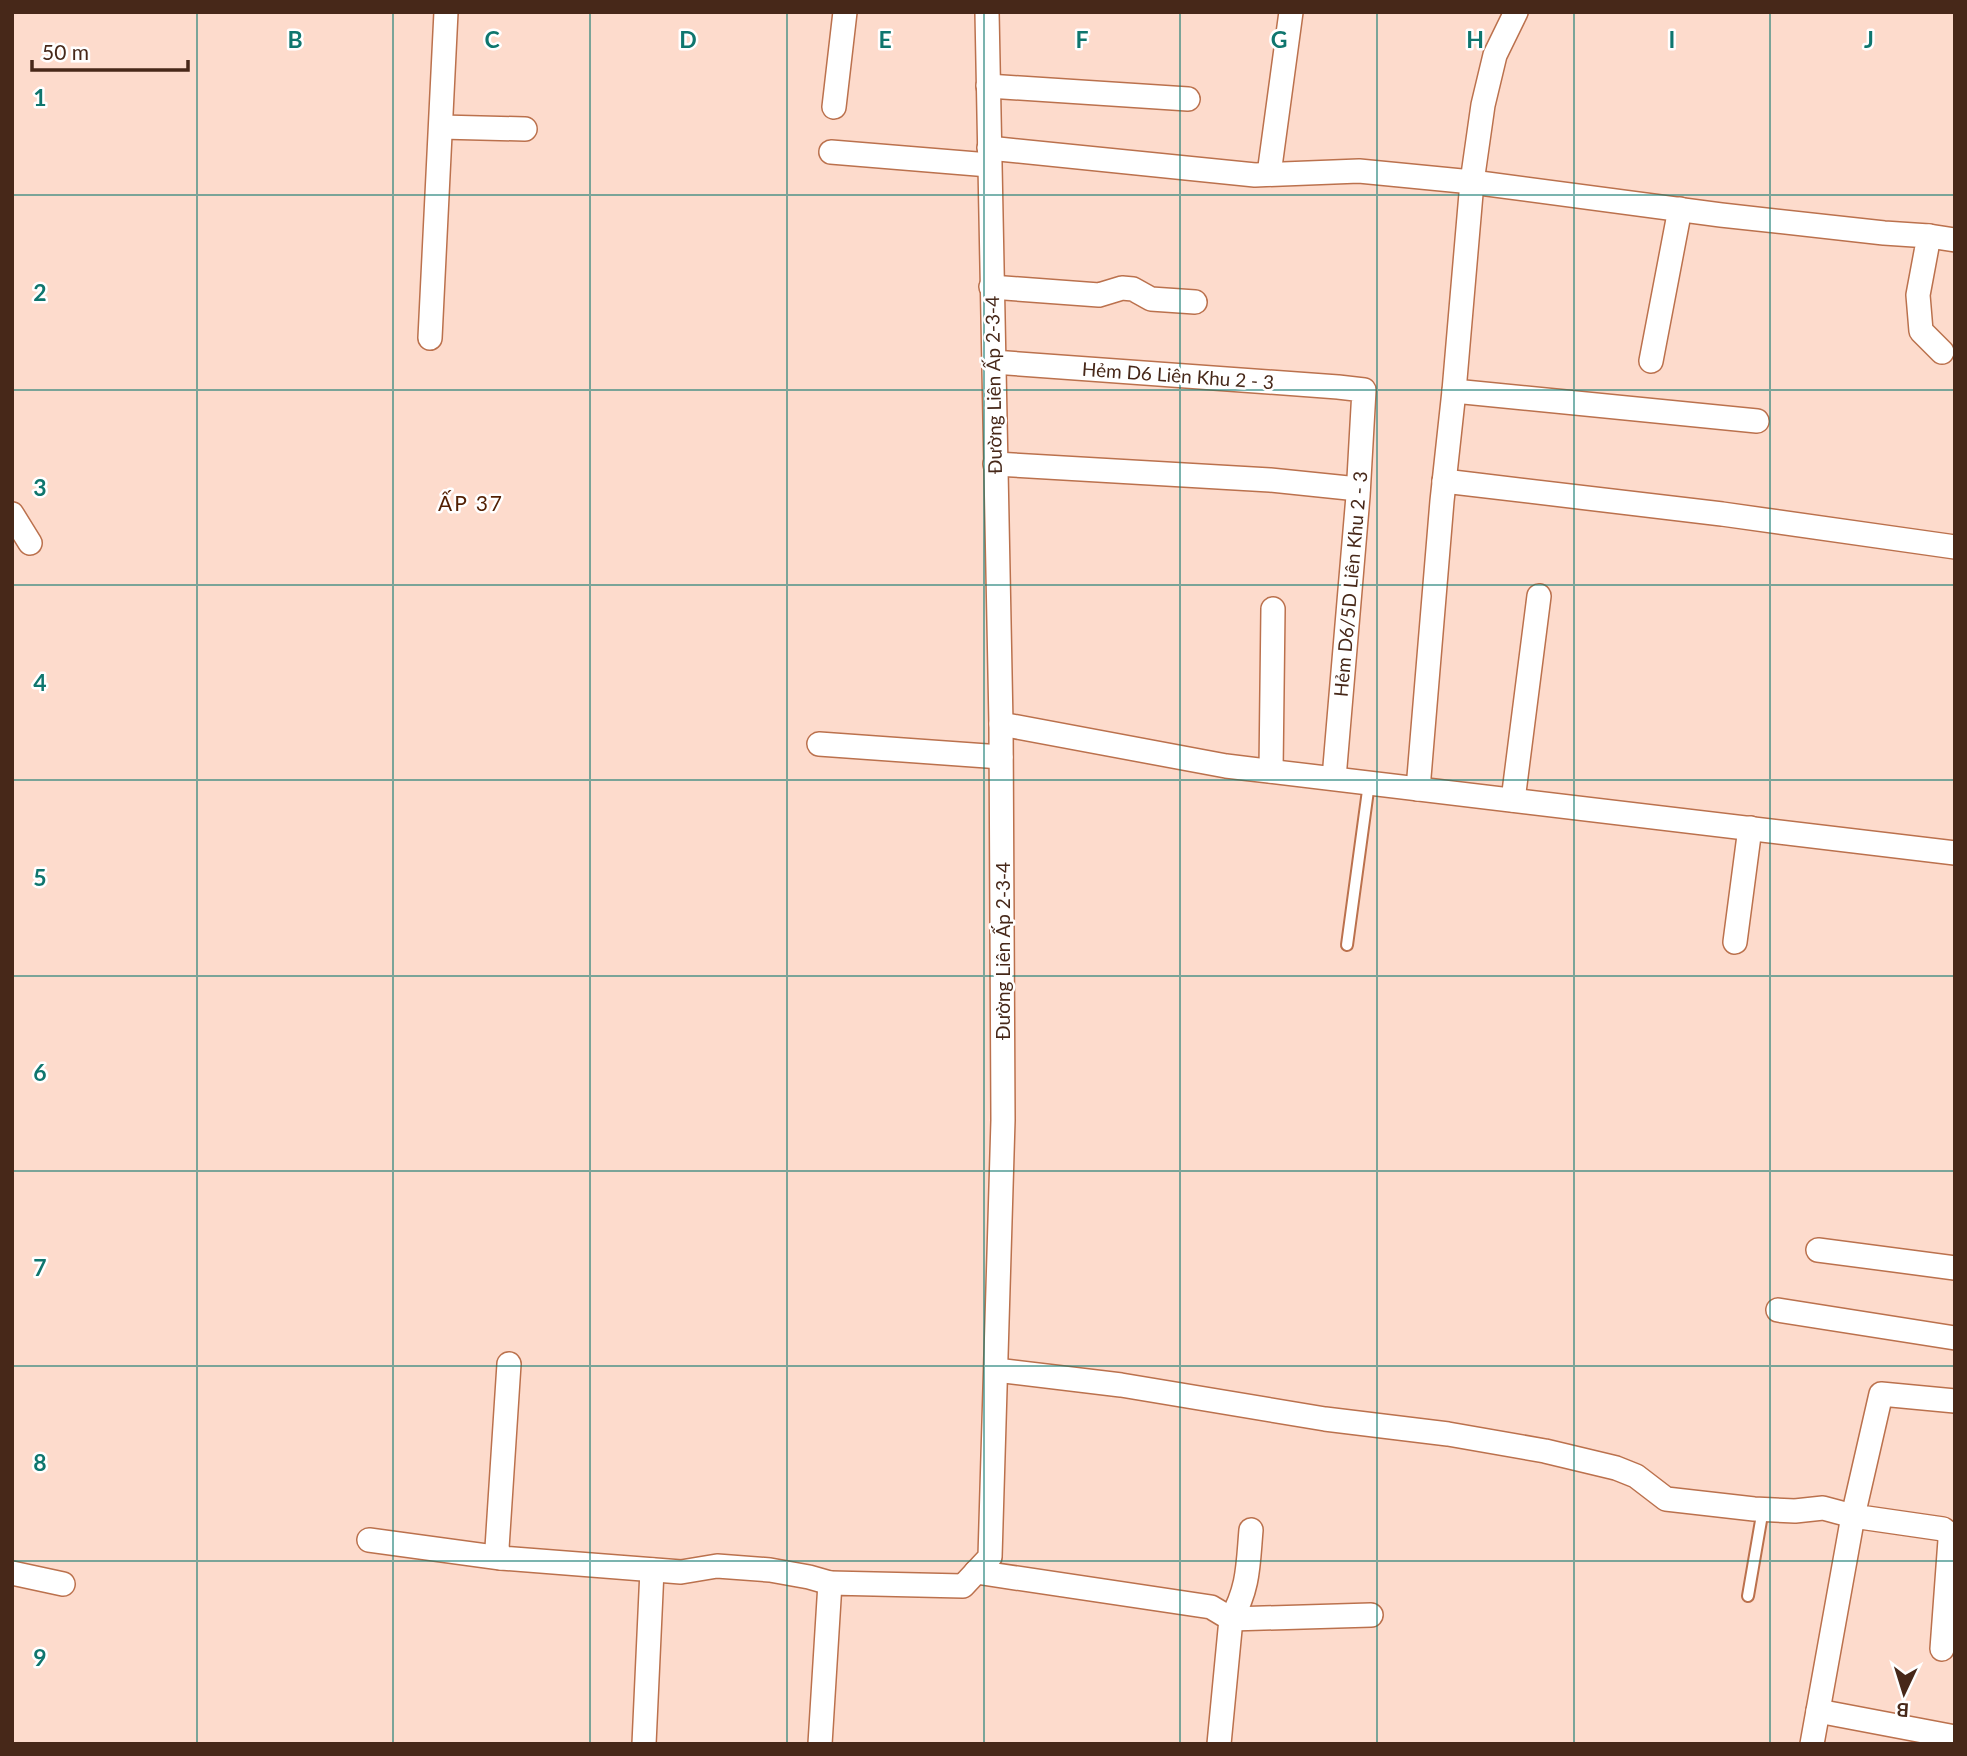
<svg xmlns="http://www.w3.org/2000/svg" width="1967" height="1756" font-family="Lato,sans-serif">
	<style>
		.lines { fill: none; stroke-linecap: round; stroke-linejoin: round }
		.service-casing { stroke: #bb714d; stroke-width: 14 }
		.minor-casing { stroke: #bb714d; stroke-width: 26 }
		.service { stroke: #fff; stroke-width: 10 }
		.minor { stroke: #fff; stroke-width: 23 }
		.grid { fill: none; stroke: #0f766e; stroke-width: 2; stroke-opacity: 0.55 }
		.labels { text-anchor: middle; dominant-baseline: central; stroke-width: 5; stroke-linejoin: round; paint-order: stroke }
		.street-label { font-size: 19px; fill: #472819; stroke: #fff }
		.neighbourhood-label { font-size: 21px; letter-spacing: 2px; fill: #521f02; stroke: #fff }
		.grid-label { font-size: 23px; text-anchor: middle; font-weight: bold; fill: #0f766e; stroke: #fff; stroke-width: 5; stroke-linejoin: round; paint-order: stroke }
	</style>
	<rect width="100%" height="100%" fill="#fddbcc"/>
	<g class="lines">
		<g class="service-casing">
			<g id="service">
				<path d="M 1347,945 L 1369,783"/>
				<path d="M 1748,1596 L 1763,1509"/>
			</g>
		</g>
		<g class="minor-casing">
			<g id="minor">
				<path d="M 988,86 L 1188,99"/>
				<path d="M 834,107 L 845,12"/>
				<path d="M 441,127 L 525,129"/>
				<path d="M 989,148 L 1255,175 L 1359,171 L 1472,182 L 1721,215 L 1884,233 L 1929,236 L 1918,295 L 1921,331 L 1942,352"/>
				<path d="M 831,152 L 989,165"/>
				<path d="M 1269,174 L 1291,12"/>
				<path d="M 1929,236 L 1955,240"/>
				<path d="M 991,287 L 1099,295 L 1122,288 L 1133,289 L 1151,299 L 1195,302"/>
				<path d="M 430,338 L 446,12"/>
				<path d="M 1651,361 L 1680,209"/>
				<path d="M 993,362 L 1338,387 L 1364,390 L 1358,496 L 1334,778"/>
				<path d="M 1454,391 L 1757,421"/>
				<path d="M 995,464 L 1270,480 L 1358,489"/>
				<path d="M 1444,481 L 1722,514 L 1955,547"/>
				<path d="M 12,514 L 30,543"/>
				<path d="M 1001,724 L 1226,766 L 1955,853"/>
				<path d="M 819,744 L 1001,757"/>
				<path d="M 1271,771 L 1273,609"/>
				<path d="M 1418,789 L 1442,501 L 1454,391 L 1472,182 L 1483,105 L 1495,55 L 1516,12"/>
				<path d="M 1513,800 L 1539,596"/>
				<path d="M 1735,942 L 1750,828"/>
				<path d="M 1818,1250 L 1955,1268"/>
				<path d="M 1778,1310 L 1955,1338"/>
				<path d="M 509,1364 L 497,1548 L 501,1558 L 681,1572 L 717,1566 L 770,1570 L 809,1577 L 830,1583"/>
				<path d="M 996,1370 L 1121,1385 L 1325,1419 L 1448,1434 L 1545,1451 L 1616,1468 L 1636,1476 L 1666,1499 L 1754,1509 L 1795,1511 L 1823,1508 L 1853,1516 L 1812,1744"/>
				<path d="M 369,1540 L 501,1558"/>
				<path d="M 976,1572 L 1211,1607 L 1231,1619 L 1219,1744"/>
				<path d="M 12,1573 L 63,1584"/>
				<path d="M 1231,1619 L 1371,1615"/>
				<path d="M 1231,1619 C 1249,1588 1248,1564 1251,1530"/>
				<path d="M 1942,1649 L 1950,1540 L 1948,1533 L 1943,1529 L 1853,1516 L 1881,1394 L 1955,1401"/>
				<path d="M 1818,1711 L 1955,1737"/>
				<path d="M 644,1744 L 652,1570"/>
				<path d="M 820,1744 L 830,1583 L 963,1586 L 990,1557 L 1003,1120 L 1001,724 L 987,12"/>
			</g>
		</g>
		<use href="#service" class="service"/>
		<use href="#minor" class="minor"/>
	</g>
	<path class="grid" d="M 197,12 L 197,1744M 393,12 L 393,1744M 590,12 L 590,1744M 787,12 L 787,1744M 984,12 L 984,1744M 1180,12 L 1180,1744M 1377,12 L 1377,1744M 1574,12 L 1574,1744M 1770,12 L 1770,1744M 12,195 L 1955,195M 12,390 L 1955,390M 12,585 L 1955,585M 12,780 L 1955,780M 12,976 L 1955,976M 12,1171 L 1955,1171M 12,1366 L 1955,1366M 12,1561 L 1955,1561"/>
	<g class="labels">
		<g class="street-label">
			<text transform="translate(1178 375) rotate(4)">Hẻm D6 Liên Khu 2 - 3</text>
			<text transform="translate(993 385) rotate(-91)">Đường Liên Ấp 2-3-4</text>
			<text transform="translate(1350 584) rotate(-85)">Hẻm D6/5D Liên Khu 2 - 3</text>
			<text transform="translate(1002 951) rotate(-90)">Đường Liên Ấp 2-3-4</text>
		</g>
		<g class="neighbourhood-label">
			<text x="471" y="502">ẤP 37</text>
		</g>
	</g>
	<g class="grid-label">
		<text x="295" y="48">B</text>
		<text x="492" y="48">C</text>
		<text x="688" y="48">D</text>
		<text x="885" y="48">E</text>
		<text x="1082" y="48">F</text>
		<text x="1279" y="48">G</text>
		<text x="1475" y="48">H</text>
		<text x="1672" y="48">I</text>
		<text x="1869" y="48">J</text>
		<text x="40" y="106">1</text>
		<text x="40" y="301">2</text>
		<text x="40" y="496">3</text>
		<text x="40" y="691">4</text>
		<text x="40" y="886">5</text>
		<text x="40" y="1081">6</text>
		<text x="40" y="1276">7</text>
		<text x="40" y="1471">8</text>
		<text x="40" y="1666">9</text>
	</g>
	<rect width="1967" height="1756" fill="none" stroke="#472819" stroke-width="28"/>
	<g transform="translate(1904 1693) rotate(184)" stroke="#ffffff" stroke-width="5" paint-order="stroke">
	<path d="M0-5L12 26L0 18L-12 26Z" fill="#472819"/>
	<text y="-10" font-size="19" font-weight="bold" text-anchor="middle" fill="#472819">B</text>
	</g>
	<path d="M32 60v10h156v-10" fill="none" stroke="#472819" stroke-width="3.5"/>
	<text x="42" y="60" font-size="21" fill="#472819" stroke="#ffffff" stroke-width="5" paint-order="stroke">50 m</text>
</svg>
